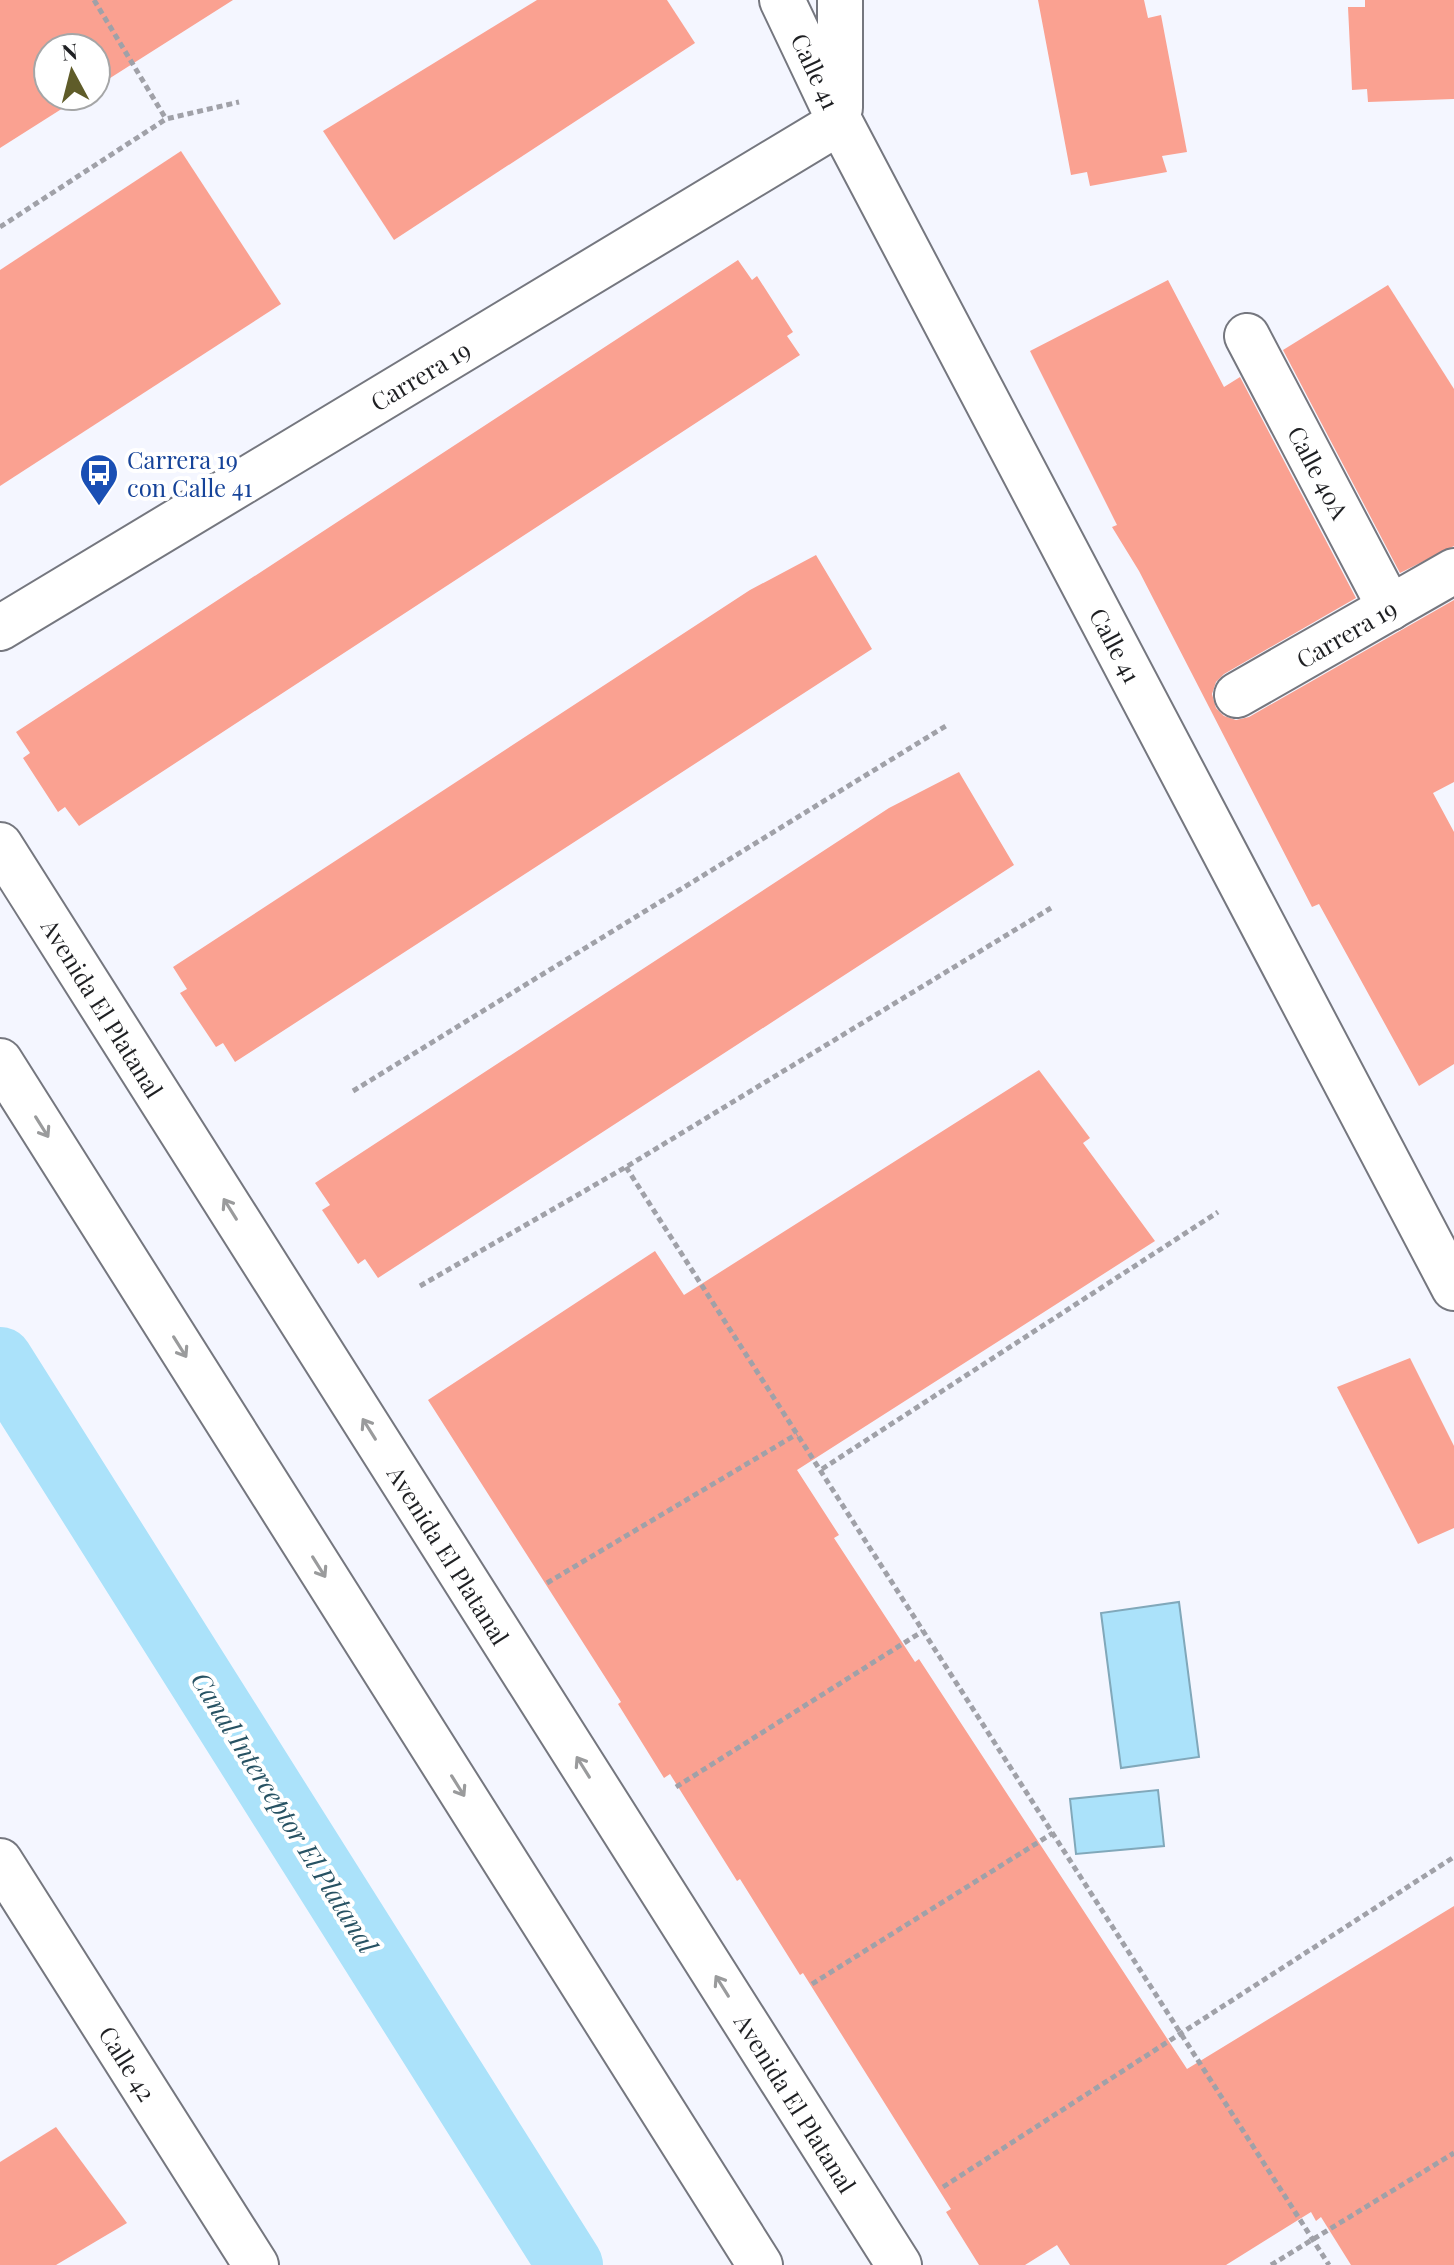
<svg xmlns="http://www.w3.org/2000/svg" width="1454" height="2265" font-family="'Playfair Display',serif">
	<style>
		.water { fill: #abe2fa; stroke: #81a8ba; stroke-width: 2 }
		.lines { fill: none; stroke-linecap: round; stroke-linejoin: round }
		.canal { stroke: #abe2fa; stroke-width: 66 }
		.building { fill: #faa191 }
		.minor-casing { stroke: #75777f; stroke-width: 48 }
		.major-casing { stroke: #75777f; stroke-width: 48 }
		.path { stroke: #a0a1a8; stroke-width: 5; stroke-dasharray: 6 4; stroke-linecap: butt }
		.minor { stroke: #fff; stroke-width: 44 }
		.major { stroke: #fff; stroke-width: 44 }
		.oneway { stroke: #9a9b9c }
		.labels { text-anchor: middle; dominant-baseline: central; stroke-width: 8; stroke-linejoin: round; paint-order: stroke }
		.street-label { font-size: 24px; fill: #1f2023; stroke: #fff }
		.transit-label { font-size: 24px; fill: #164399; stroke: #fff; text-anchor: start }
		.water-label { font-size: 26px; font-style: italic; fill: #275263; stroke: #fff }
	</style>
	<rect width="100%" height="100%" fill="#f4f6ff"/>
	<g class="water">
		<path d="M 1179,1602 L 1199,1757 L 1121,1768 L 1101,1613 Z"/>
		<path d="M 1158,1790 L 1164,1846 L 1076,1854 L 1070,1799 Z"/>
	</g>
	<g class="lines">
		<path class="canal" d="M 0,1360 L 570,2265"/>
	</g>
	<g class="building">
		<path d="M 0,0 L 233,0 L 96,87 L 96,48 L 48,48 L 48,96 L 82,96 L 0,148 Z"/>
		<path d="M 537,0 L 667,0 L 695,43 L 394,240 L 323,131 Z"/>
		<path d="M 1038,0 L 1144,0 L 1148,18 L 1161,15 L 1187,152 L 1162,156 L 1167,172 L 1090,186 L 1087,172 L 1071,175 Z"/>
		<path d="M 1365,0 L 1454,0 L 1454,99 L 1368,102 L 1367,89 L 1352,90 L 1348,7 L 1365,7 Z"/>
		<path d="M 181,151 L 281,304 L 0,486 L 0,270 Z"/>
		<path d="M 738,260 L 752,280 L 757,276 L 793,332 L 787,336 L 800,355 L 79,826 L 65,807 L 58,812 L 23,758 L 30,753 L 16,732 Z"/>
		<path d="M 1168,280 L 1224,387 L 1240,377 L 1356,598 L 1224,674 L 1216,682 L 1212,694 L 1216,708 L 1224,716 L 1236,720 L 1249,717 L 1454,600 L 1454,782 L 1433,793 L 1454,832 L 1454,1064 L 1419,1086 L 1319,904 L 1312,907 L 1139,571 L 1112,527 L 1117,525 L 1030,351 Z"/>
		<path d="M 1388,285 L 1454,389 L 1454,546 L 1400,573 L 1283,350 Z"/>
		<path d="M 816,555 L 872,649 L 235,1062 L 223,1043 L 216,1047 L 180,993 L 187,989 L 173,967 L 750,590 Z"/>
		<path d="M 959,772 L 1014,865 L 378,1278 L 365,1259 L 358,1264 L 322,1210 L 330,1205 L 315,1183 L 889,808 Z"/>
		<path d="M 1039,1070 L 1090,1138 L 1083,1143 L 1155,1241 L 797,1470 L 839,1535 L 834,1538 L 915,1662 L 919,1659 L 1187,2069 L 1454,1906 L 1454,2265 L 1351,2265 L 1321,2217 L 1316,2221 L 1311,2212 L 1226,2265 L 1070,2265 L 1057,2245 L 1025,2265 L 979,2265 L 946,2212 L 951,2209 L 803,1973 L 800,1975 L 740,1879 L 737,1881 L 670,1774 L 664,1778 L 618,1704 L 621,1702 L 428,1400 L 655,1251 L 684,1295 Z"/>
		<path d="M 1410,1358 L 1454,1446 L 1454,1528 L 1418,1544 L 1337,1387 Z"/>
		<path d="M 56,2127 L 127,2223 L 56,2265 L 0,2265 L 0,2162 Z"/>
	</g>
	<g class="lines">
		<g class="minor-casing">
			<g id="minor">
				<path d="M 782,0 L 840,122 L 1454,1288"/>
				<path d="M 840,0 L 840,108"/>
				<path d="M 1247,336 L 1390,608"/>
				<path d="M 0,628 L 840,122"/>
				<path d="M 1237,695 L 1454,571"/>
				<path d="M 0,1861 L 256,2265"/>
			</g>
		</g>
		<g class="major-casing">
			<g id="major">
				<path d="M 0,845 L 899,2265"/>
				<path d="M 0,1061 L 760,2265"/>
			</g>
		</g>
		<g class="path">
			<path d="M 94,0 L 166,119"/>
			<path d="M 0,227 L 166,119 L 239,102"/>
			<path d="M 353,1091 L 949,724"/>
			<path d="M 626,1167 L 1329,2265"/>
			<path d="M 420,1286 L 626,1167 L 1051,908"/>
			<path d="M 822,1469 L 1218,1212"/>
			<path d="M 547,1583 L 797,1434"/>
			<path d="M 676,1787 L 923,1631"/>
			<path d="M 812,1984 L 1053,1833"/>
			<path d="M 943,2187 L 1454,1857"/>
			<path d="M 1271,2265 L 1454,2153"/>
		</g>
		<use href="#minor" class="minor"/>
		<use href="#major" class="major"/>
	</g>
	<defs><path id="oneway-shaft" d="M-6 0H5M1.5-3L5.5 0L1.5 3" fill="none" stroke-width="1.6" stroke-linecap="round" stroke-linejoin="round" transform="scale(2)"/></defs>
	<g class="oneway">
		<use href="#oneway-shaft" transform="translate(42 1127) rotate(58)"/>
		<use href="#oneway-shaft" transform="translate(230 1209) rotate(-122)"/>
		<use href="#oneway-shaft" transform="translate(180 1347) rotate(58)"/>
		<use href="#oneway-shaft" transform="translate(369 1429) rotate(-122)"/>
		<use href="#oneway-shaft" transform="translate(319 1567) rotate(58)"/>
		<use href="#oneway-shaft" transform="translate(583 1767) rotate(-122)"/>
		<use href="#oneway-shaft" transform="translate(458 1786) rotate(58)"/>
		<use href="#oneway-shaft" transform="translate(722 1986) rotate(-122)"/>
	</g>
	<defs>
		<g id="bus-pin" transform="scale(2)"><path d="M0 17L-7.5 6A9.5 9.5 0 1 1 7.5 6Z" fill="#1a4fb4" stroke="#fff"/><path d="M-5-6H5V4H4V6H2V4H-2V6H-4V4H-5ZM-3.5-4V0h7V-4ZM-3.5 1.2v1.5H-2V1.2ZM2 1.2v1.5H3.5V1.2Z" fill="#fff"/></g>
	</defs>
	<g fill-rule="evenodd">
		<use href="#bus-pin" x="99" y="473"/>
	</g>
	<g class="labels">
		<g class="street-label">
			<text transform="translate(816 71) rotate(65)">Calle 41</text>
			<text transform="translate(420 375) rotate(-31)">Carrera 19</text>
			<text transform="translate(1319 472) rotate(62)">Calle 40A</text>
			<text transform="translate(1346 633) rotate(-30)">Carrera 19</text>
			<text transform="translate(1116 645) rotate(62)">Calle 41</text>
			<text transform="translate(103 1008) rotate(58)">Avenida El Platanal</text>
			<text transform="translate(449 1555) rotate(58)">Avenida El Platanal</text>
			<text transform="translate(128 2063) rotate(58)">Calle 42</text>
			<text transform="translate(796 2103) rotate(58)">Avenida El Platanal</text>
		</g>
		<g class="transit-label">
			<text x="127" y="459">Carrera 19<tspan x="127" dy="28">con Calle 41</tspan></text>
		</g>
		<g class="water-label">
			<text transform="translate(285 1812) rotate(58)">Canal Interceptor El Platanal</text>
		</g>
	</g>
	<g transform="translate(72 72) rotate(353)"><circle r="38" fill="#ffffff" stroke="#a5a6a7" stroke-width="2"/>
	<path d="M0-6L14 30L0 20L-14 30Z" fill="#5f5c29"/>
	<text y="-12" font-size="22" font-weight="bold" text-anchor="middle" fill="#1f2023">N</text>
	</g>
</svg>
